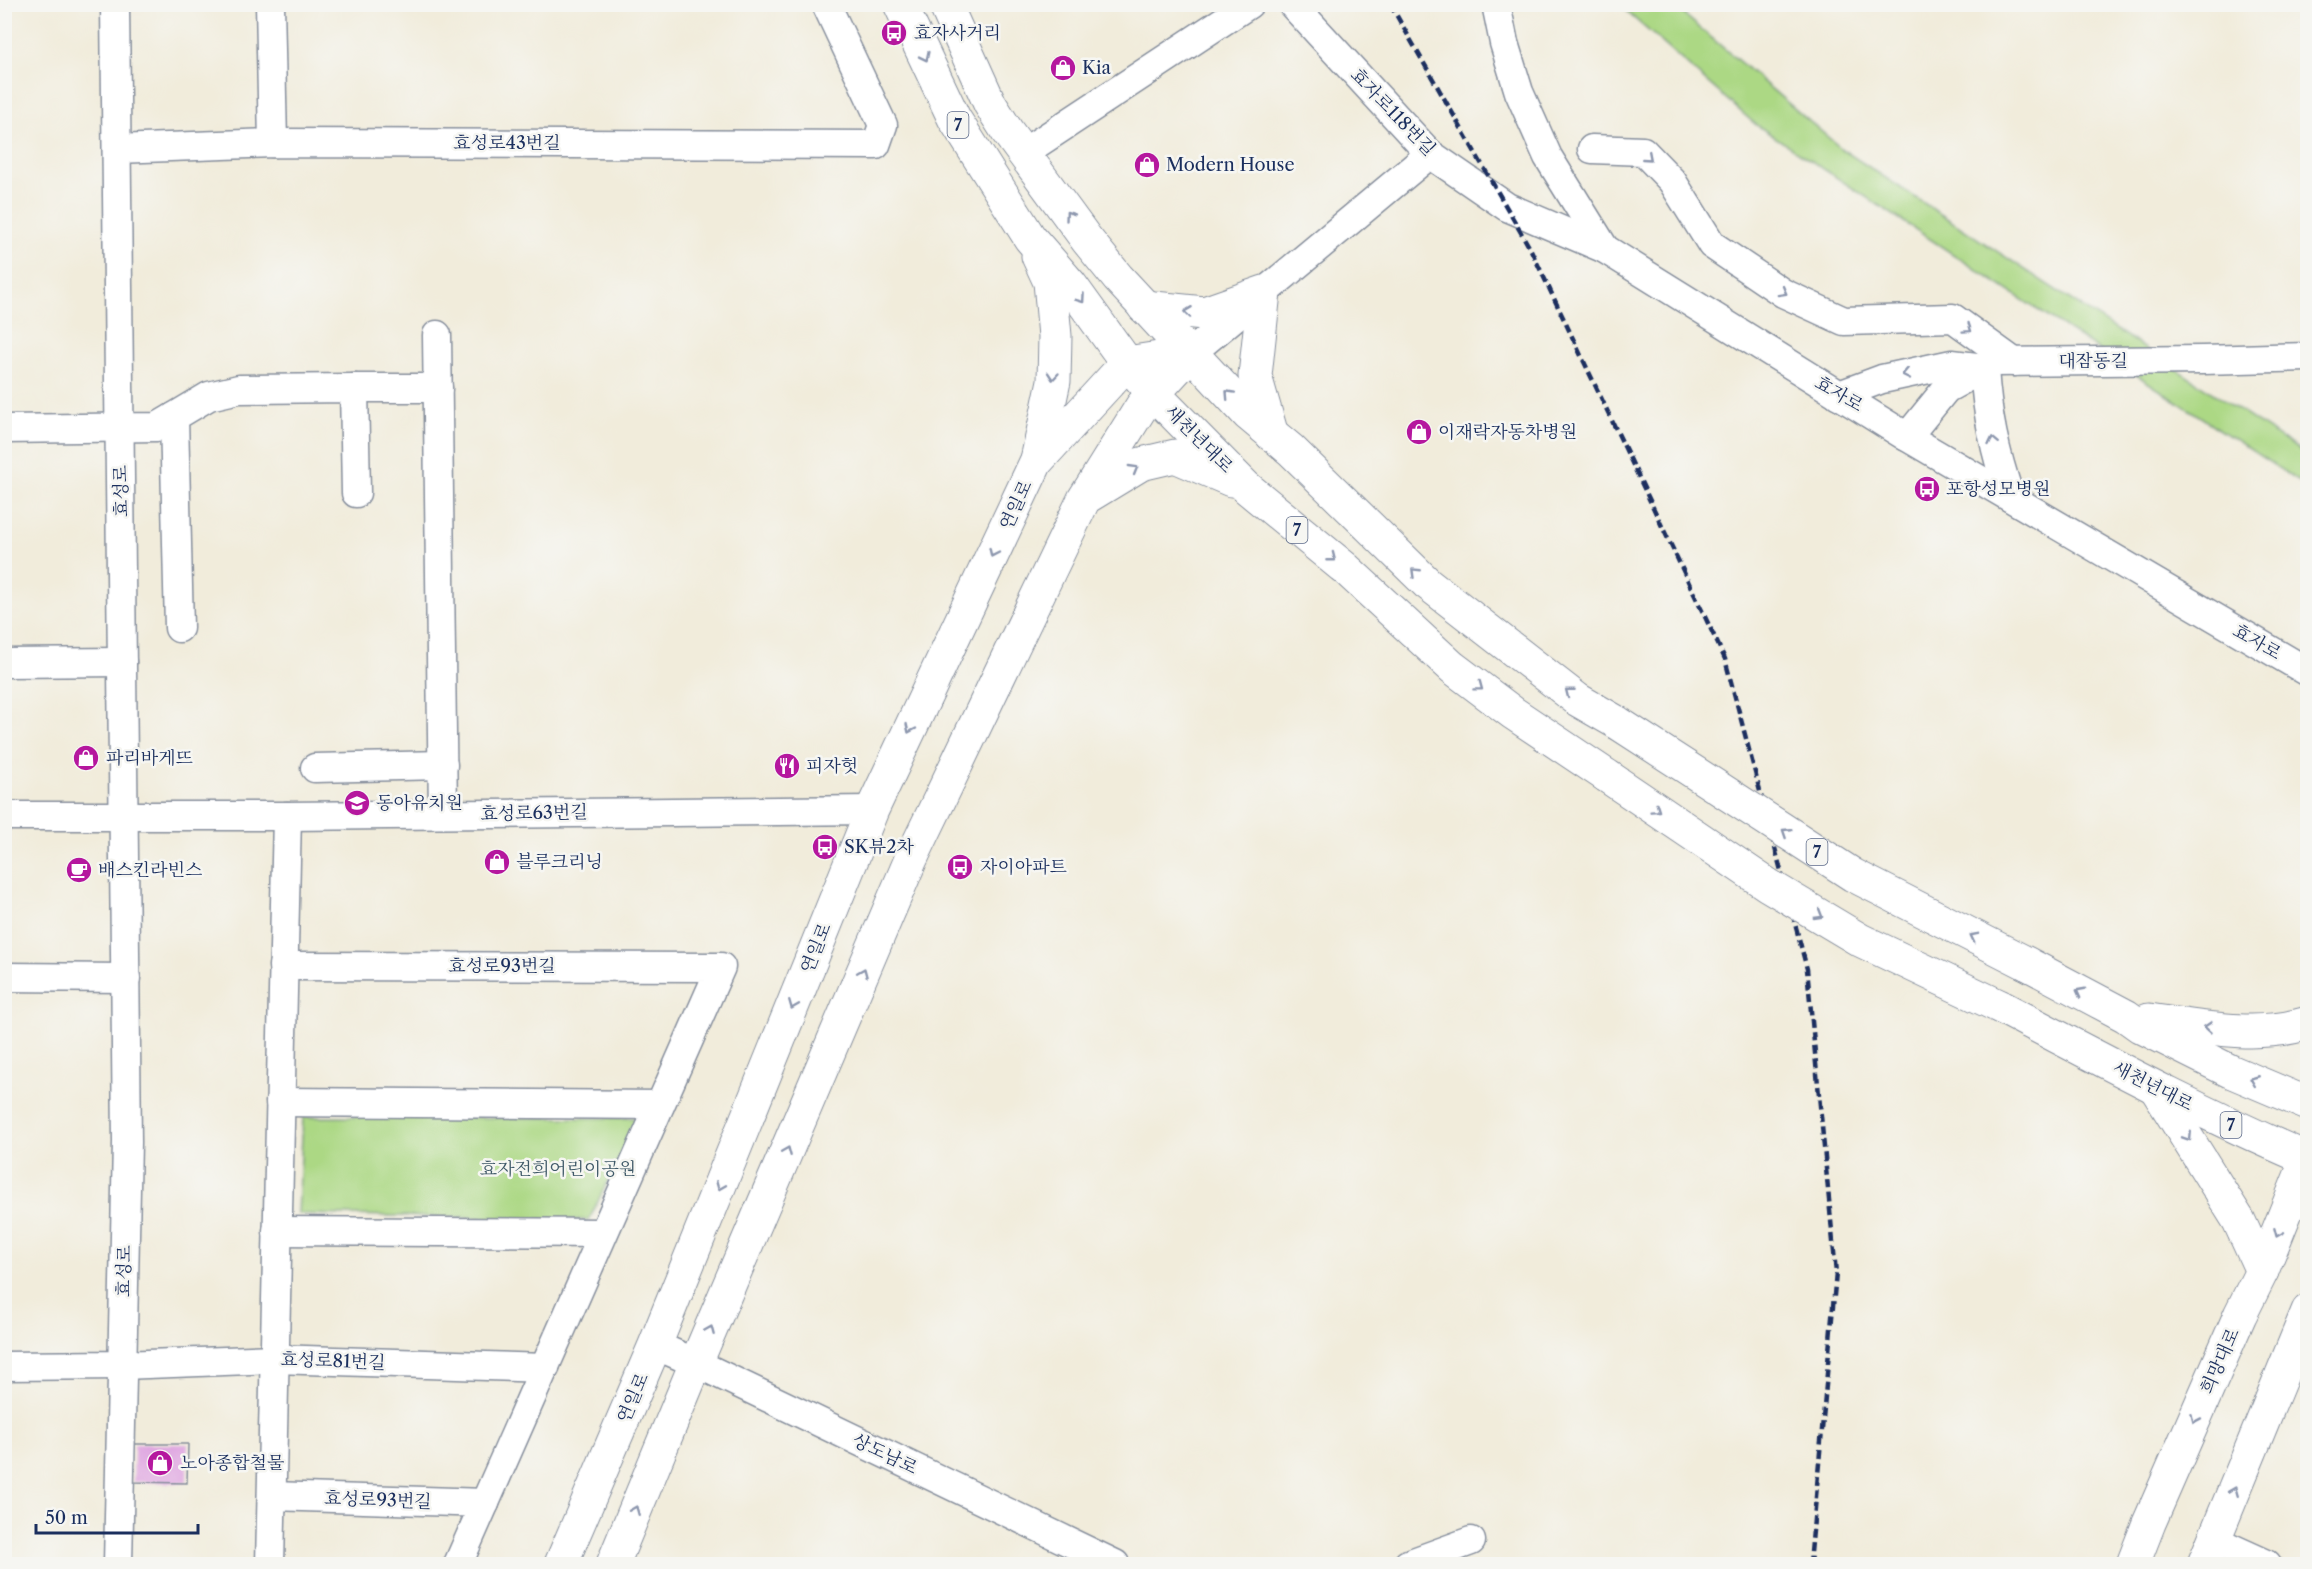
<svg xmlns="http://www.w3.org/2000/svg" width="2312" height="1569" font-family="'Libre Caslon Text','Noto Serif KR',serif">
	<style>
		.green { fill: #acd884; stroke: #648471; stroke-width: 1.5 }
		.building { fill: #dea2e0 }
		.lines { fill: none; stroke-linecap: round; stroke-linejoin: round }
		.minor-casing { stroke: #868e9c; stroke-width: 31 }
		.major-casing { stroke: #868e9c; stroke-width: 35 }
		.minor { stroke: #fff; stroke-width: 28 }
		.major { stroke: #fff; stroke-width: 33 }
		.rail { stroke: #1b2f5e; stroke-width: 4.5; stroke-dasharray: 9 4.5; stroke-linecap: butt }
		.major-bridge-casing { stroke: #868e9c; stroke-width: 35; stroke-linecap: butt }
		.major-bridge { stroke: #fff; stroke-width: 33 }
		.oneway { stroke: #8d97ae }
		.labels { text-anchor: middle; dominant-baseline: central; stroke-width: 5; stroke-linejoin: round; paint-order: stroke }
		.shield { fill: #f6f6f2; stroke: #5d6b8a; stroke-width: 1.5 }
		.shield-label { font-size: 16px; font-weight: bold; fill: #1b2f5e }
		.poi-label { font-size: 18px; fill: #1b2f5e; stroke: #f6f6f2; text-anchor: start }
		.street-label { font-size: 18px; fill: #1b2f5e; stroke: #f6f6f2 }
		.park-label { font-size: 18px; fill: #3f5968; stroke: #f6f6f2 }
	</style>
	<rect width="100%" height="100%" fill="#f6f6f2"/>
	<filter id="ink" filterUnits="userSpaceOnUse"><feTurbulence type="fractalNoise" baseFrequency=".0167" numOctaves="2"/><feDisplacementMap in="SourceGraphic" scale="12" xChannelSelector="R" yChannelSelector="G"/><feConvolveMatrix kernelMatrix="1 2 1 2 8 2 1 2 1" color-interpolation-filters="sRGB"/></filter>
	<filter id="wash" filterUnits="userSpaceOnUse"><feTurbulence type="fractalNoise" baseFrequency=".008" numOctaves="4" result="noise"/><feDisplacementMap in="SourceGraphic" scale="24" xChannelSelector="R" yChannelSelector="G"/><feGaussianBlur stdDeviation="1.35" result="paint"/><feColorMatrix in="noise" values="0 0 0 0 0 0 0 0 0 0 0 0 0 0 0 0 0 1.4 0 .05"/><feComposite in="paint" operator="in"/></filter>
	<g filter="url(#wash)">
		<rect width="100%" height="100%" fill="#f1ecdb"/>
		<g class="green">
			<path d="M 1619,5 L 1673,5 L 1843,150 L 2307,455 L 2307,487 L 1755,124 Z"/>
			<path d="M 303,1117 L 638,1118 L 589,1220 L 298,1214 Z"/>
		</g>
		<g id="blocks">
			<path class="building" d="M 134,1444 L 188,1444 L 187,1483 L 133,1482 Z"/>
		</g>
	</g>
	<g filter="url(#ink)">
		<use href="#blocks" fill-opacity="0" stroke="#868e9c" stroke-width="1.5"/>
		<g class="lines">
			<g class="minor-casing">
				<g id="minor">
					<path d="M 115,4 L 127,1142 L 118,1564"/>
					<path d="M 270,4 L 273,143"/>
					<path d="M 1292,4 L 1430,154 L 1507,207 L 1605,249"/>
					<path d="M 1496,4 L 1504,43 L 1519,92 L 1548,157 L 1605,249 L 1907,437 L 2308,672"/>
					<path d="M 117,149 L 273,143 L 876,145 L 883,125 L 826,4"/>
					<path d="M 1592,149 L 1643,151 L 1672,181 L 1712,245 L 1783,293 L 1844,321 L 1953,318 L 2014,362"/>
					<path d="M 1023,153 L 1249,4"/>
					<path d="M 437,335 L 443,814"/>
					<path d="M 1191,353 L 1430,154"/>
					<path d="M 1984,368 C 1987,416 1995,452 2010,497"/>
					<path d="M 354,388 L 438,388"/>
					<path d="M 1839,395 L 1882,379 L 1952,364 L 1984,368"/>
					<path d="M 4,429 L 157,427 L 174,417"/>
					<path d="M 1907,437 L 1946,389 L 1995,362 L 2203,360 L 2308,357"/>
					<path d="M 179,628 L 174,417 L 209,396 L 239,389 L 354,388 L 356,493"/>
					<path d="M 4,663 L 122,662"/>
					<path d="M 315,768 L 443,765"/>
					<path d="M 4,816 L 287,816 L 872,810"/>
					<path d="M 283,966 L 721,967 L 458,1564"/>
					<path d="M 4,977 L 126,978"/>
					<path d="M 280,1102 L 660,1105"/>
					<path d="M 277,1231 L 603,1233"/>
					<path d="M 655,1345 L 696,1363 L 1115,1564"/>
					<path d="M 4,1366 L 122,1365 L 275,1359 L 545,1368"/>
					<path d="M 272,1496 L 485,1503"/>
					<path d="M 2214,1540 L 2267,1564"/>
					<path d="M 270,1564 L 287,816"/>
					<path d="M 1408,1564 L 1471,1541"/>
				</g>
			</g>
			<g class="major-casing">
				<g id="major">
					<path d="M 900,4 L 954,118 L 1030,238 L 1070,284 L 1127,363 L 1154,394 L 1246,487 L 1346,569 L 1452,667 L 1513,713 L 1607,776"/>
					<path d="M 945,4 L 990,104 L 1007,131 L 1087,240 L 1118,278 L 1170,334 L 1191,353 L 1248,414 L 1291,450 L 1427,583 L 1578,700 L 1618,723"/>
					<path d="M 1144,307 L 1204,313 L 1264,292 L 1255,376 L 1272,435"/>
					<path d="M 1037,460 L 1054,381 L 1055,336 L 1050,282 L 1038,256"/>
					<path d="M 1090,495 L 1141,464 L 1175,456 L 1231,480"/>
					<path d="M 2026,963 L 2126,1016 L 2140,1026 L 2230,1071 L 2308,1104"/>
					<path d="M 2001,1007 C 2102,1060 2202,1114 2308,1159"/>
					<path d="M 2149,1020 C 2200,1027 2257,1039 2308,1023"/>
					<path d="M 2157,1090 L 2239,1221 L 2262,1271"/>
					<path d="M 561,1564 L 655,1345 L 872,810 L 1036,462 L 1127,363 L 1191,353"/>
					<path d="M 613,1564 L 696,1363 L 911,859 L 1084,499 L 1142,406 L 1191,353"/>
					<path d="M 2133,1564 L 2149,1523 L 2240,1315 L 2262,1271 L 2308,1157"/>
					<path d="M 2204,1564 L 2308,1311"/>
				</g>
			</g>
			<use href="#minor" class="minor"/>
			<use href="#major" class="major"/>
			<path class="rail" d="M 1390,4 L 1531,250 L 1725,659 L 1807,969 L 1836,1273 L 1810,1564"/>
			<g class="major-bridge-casing">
				<g id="major-bridge">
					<path d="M 1618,723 L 1853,875 L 2026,963"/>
					<path d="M 1607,776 L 1768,885 L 1860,940 L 2001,1007"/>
				</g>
			</g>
			<use href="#major-bridge" class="major-bridge"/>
		</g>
		<defs><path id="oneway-chevron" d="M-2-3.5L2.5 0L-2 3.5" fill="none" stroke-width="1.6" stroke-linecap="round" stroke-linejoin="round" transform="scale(1.5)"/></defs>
		<g class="oneway">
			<use href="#oneway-chevron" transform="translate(925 57) rotate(64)"/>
			<use href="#oneway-chevron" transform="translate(1648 157) rotate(41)"/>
			<use href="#oneway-chevron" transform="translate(1069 215) rotate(-126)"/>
			<use href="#oneway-chevron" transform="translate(1783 292) rotate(29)"/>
			<use href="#oneway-chevron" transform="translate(1081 299) rotate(55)"/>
			<use href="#oneway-chevron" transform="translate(1188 312) rotate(-173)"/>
			<use href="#oneway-chevron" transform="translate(1968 329) rotate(35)"/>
			<use href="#oneway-chevron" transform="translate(1906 374) rotate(168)"/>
			<use href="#oneway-chevron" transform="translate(1053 376) rotate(95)"/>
			<use href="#oneway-chevron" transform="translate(1229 394) rotate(-133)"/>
			<use href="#oneway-chevron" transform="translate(1993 441) rotate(-102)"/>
			<use href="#oneway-chevron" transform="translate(1134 469) rotate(-30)"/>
			<use href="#oneway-chevron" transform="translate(993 553) rotate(115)"/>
			<use href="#oneway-chevron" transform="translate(1332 558) rotate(38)"/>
			<use href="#oneway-chevron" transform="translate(1415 572) rotate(-136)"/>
			<use href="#oneway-chevron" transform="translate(1479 687) rotate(37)"/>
			<use href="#oneway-chevron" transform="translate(1569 692) rotate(-142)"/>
			<use href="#oneway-chevron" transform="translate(910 729) rotate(115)"/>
			<use href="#oneway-chevron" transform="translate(1656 809) rotate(34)"/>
			<use href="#oneway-chevron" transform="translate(1786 832) rotate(-147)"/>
			<use href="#oneway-chevron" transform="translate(1819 915) rotate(31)"/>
			<use href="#oneway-chevron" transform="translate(1974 937) rotate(-153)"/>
			<use href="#oneway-chevron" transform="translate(863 972) rotate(-67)"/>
			<use href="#oneway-chevron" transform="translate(2080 992) rotate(-152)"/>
			<use href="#oneway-chevron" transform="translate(793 1005) rotate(112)"/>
			<use href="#oneway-chevron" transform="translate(2208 1027) rotate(-175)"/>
			<use href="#oneway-chevron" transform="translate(2254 1080) rotate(-158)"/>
			<use href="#oneway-chevron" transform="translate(2188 1137) rotate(57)"/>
			<use href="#oneway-chevron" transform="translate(787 1151) rotate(-67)"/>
			<use href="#oneway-chevron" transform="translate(720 1186) rotate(112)"/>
			<use href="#oneway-chevron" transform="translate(2278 1233) rotate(113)"/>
			<use href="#oneway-chevron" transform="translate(710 1330) rotate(-67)"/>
			<use href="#oneway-chevron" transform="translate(2195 1419) rotate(114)"/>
			<use href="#oneway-chevron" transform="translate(2234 1491) rotate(-68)"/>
			<use href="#oneway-chevron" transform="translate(635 1510) rotate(-68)"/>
		</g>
	</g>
	<defs>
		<g id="bus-disc" transform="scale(1.35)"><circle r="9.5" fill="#b5179e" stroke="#f6f6f2"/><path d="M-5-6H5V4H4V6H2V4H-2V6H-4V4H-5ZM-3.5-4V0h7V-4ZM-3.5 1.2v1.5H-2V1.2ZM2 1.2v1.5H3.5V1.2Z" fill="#fff"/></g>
		<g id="shop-disc" transform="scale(1.35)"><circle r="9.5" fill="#b5179e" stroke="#f6f6f2"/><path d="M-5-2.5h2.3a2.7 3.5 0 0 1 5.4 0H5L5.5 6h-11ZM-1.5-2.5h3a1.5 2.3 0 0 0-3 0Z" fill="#fff"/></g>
		<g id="restaurant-disc" transform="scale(1.35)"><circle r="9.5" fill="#b5179e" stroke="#f6f6f2"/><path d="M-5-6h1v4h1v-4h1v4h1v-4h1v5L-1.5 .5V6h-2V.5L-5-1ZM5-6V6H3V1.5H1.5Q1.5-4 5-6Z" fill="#fff"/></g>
		<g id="school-disc" transform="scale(1.35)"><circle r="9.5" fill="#b5179e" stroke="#f6f6f2"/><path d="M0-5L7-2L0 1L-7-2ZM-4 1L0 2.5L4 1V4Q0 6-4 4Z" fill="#fff"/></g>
		<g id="cafe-disc" transform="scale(1.35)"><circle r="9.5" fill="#b5179e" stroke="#f6f6f2"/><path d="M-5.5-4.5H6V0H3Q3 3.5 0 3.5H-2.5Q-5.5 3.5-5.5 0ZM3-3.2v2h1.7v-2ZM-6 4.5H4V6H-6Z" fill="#fff"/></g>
	</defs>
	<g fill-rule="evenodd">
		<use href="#bus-disc" x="894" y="33"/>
		<use href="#shop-disc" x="1063" y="68"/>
		<use href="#shop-disc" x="1147" y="165"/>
		<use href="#shop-disc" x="1419" y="432"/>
		<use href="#bus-disc" x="1927" y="489"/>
		<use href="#shop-disc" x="86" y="758"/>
		<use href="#restaurant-disc" x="787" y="766"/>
		<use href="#school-disc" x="357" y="803"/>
		<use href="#bus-disc" x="825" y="847"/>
		<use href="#shop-disc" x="497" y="862"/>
		<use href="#bus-disc" x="960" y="867"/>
		<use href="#cafe-disc" x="79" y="870"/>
		<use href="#shop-disc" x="160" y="1463"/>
	</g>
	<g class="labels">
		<g class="shield">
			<rect x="947.5" y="112" width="21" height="26" rx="4.5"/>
			<rect x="1286.5" y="517" width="21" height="26" rx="4.5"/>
			<rect x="1806.5" y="839" width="21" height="26" rx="4.5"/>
			<rect x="2220.5" y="1112" width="21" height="26" rx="4.5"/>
		</g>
		<g class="shield-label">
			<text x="958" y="125">7</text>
			<text x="1297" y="530">7</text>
			<text x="1817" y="852">7</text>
			<text x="2231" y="1125">7</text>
		</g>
		<g class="poi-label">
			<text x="914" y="33">효자사거리</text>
			<text x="1082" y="68">Kia</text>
			<text x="1166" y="165">Modern House</text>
			<text x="1438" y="432">이재락자동차병원</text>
			<text x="1946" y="489">포항성모병원</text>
			<text x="106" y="758">파리바게뜨</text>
			<text x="806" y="766">피자헛</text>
			<text x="376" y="803">동아유치원</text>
			<text x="844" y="847">SK뷰2차</text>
			<text x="516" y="862">블루크리닝</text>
			<text x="980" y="867">자이아파트</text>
			<text x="98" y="870">배스킨라빈스</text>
			<text x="180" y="1463">노아종합철물</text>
		</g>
		<g class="street-label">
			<text transform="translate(1393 112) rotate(46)">효자로118번길</text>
			<text x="507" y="143">효성로43번길</text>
			<text x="2093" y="361">대잠동길</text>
			<text transform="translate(1839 394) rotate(30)">효자로</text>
			<text transform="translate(1199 439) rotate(45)">새천년대로</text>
			<text transform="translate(121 491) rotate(-91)">효성로</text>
			<text transform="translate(1016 505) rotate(-65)">연일로</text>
			<text transform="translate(2257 642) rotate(30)">효자로</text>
			<text transform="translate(534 813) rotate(-1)">효성로63번길</text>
			<text transform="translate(816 948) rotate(-68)">연일로</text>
			<text x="502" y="966">효성로93번길</text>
			<text transform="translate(2153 1086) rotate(27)">새천년대로</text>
			<text transform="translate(124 1271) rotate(-89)">효성로</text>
			<text transform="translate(333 1361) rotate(2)">효성로81번길</text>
			<text transform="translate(2220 1361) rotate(-66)">희망대로</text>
			<text transform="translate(633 1398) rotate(-67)">연일로</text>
			<text transform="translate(885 1454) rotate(26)">상도남로</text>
			<text transform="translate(378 1500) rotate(2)">효성로93번길</text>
		</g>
		<g class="park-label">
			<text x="558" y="1169">효자전희어린이공원</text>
		</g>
	</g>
	<rect width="2312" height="1569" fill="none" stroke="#f6f6f2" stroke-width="24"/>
	<path d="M36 1524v9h162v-9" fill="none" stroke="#1b2f5e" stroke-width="3"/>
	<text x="45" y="1524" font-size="18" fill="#1b2f5e" stroke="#f6f6f2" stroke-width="4.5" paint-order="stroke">50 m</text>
</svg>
